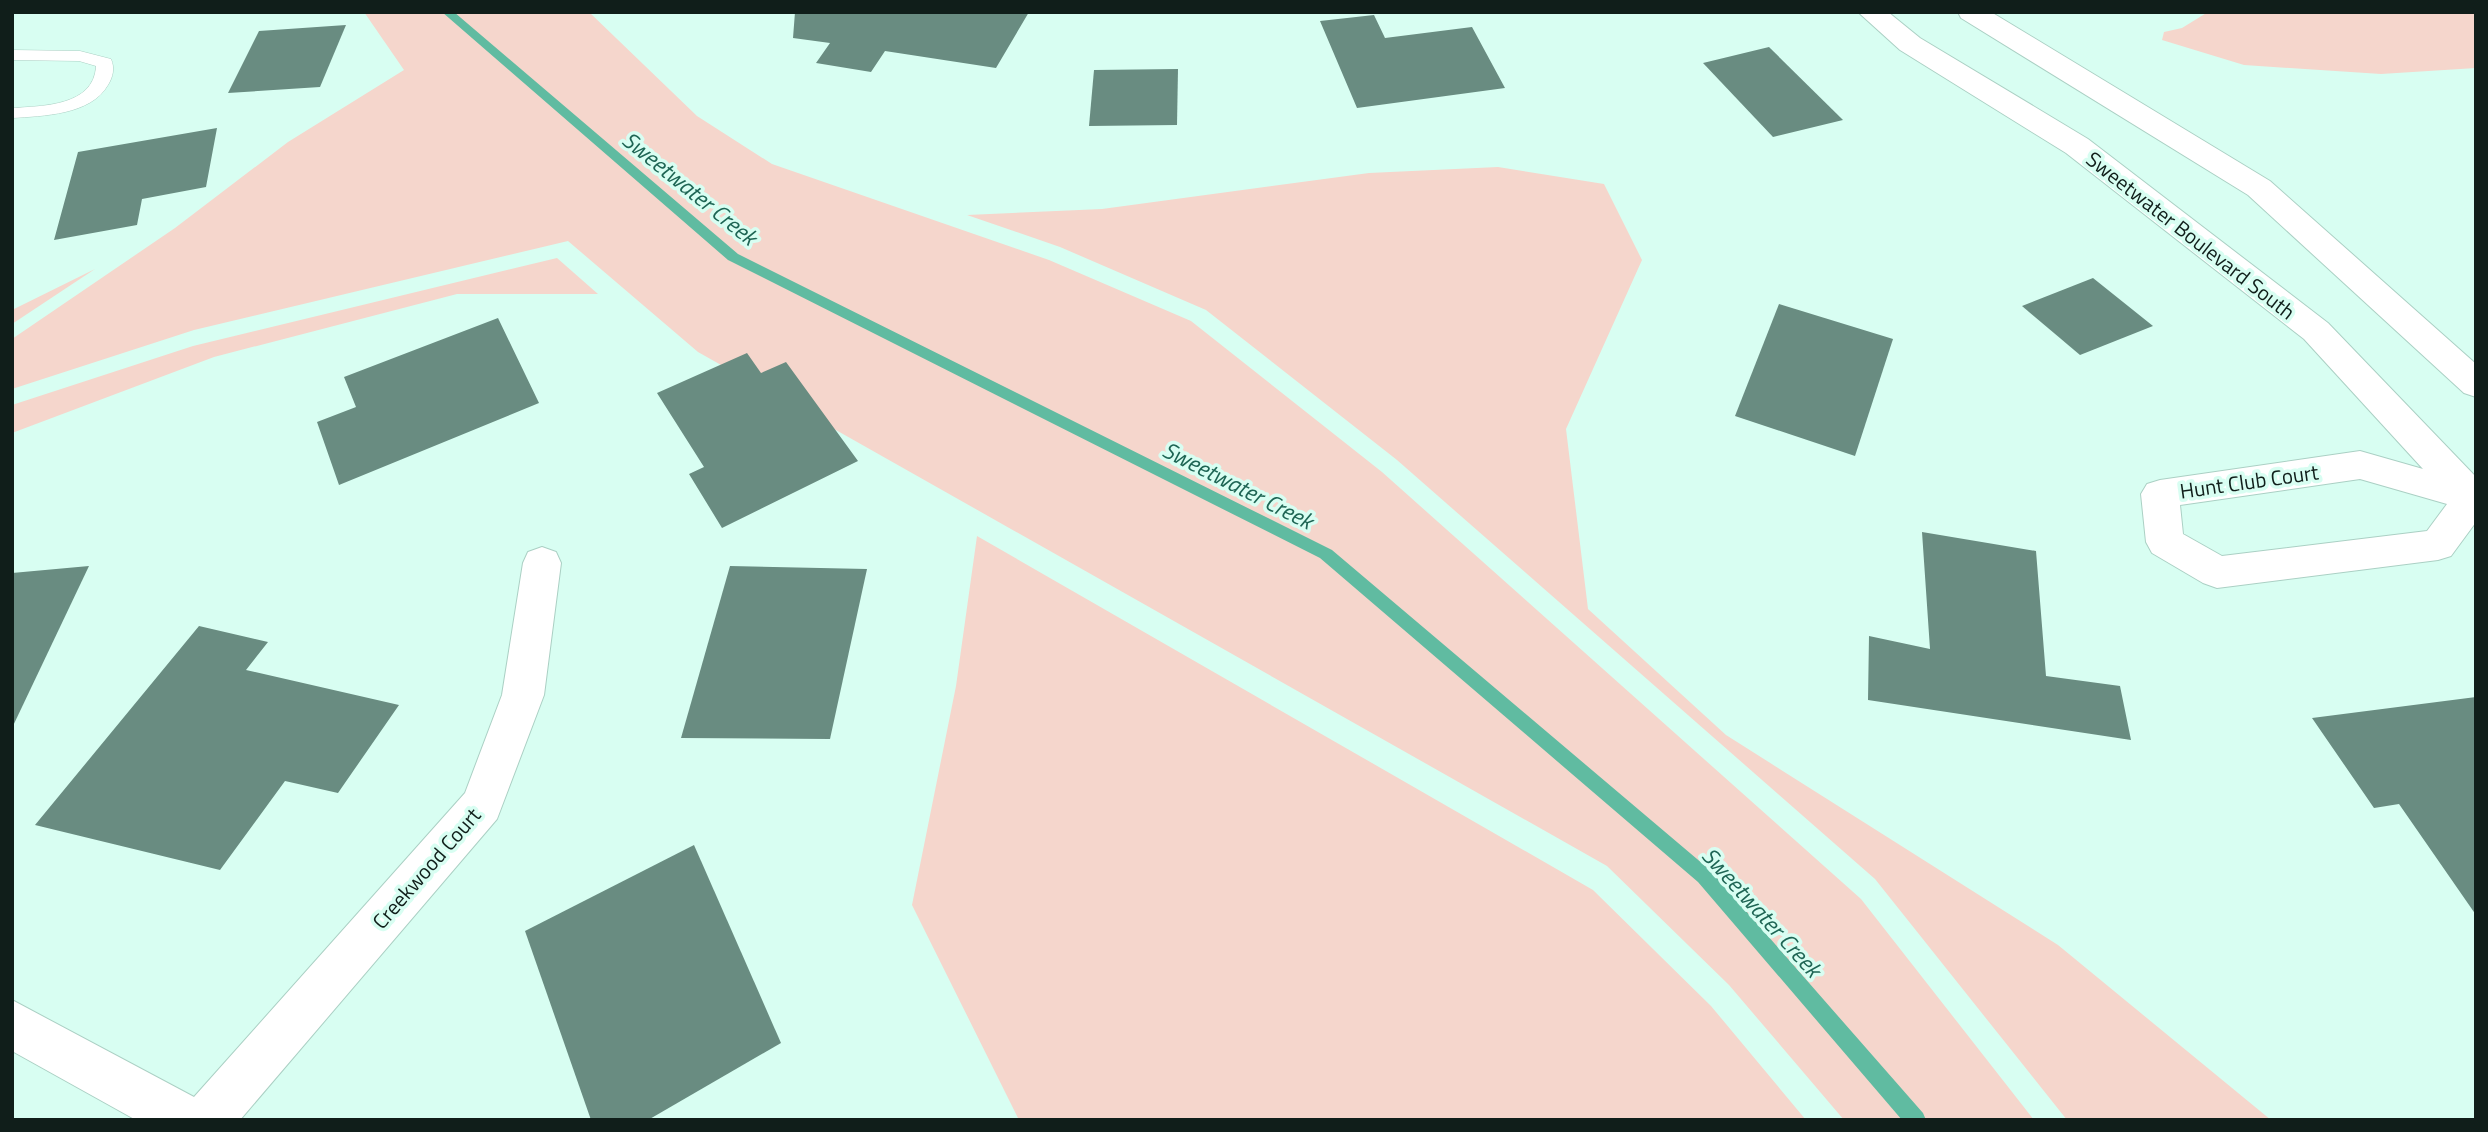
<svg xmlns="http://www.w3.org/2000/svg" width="2488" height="1132" font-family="'Titillium Web',sans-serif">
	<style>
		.green { fill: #f5d6cc }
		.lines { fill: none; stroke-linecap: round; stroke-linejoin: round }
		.stream { fill: #60bba1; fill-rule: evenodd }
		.building { fill: #698c81 }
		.service-casing { stroke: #abd0c4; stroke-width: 1 }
		.minor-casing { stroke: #abd0c4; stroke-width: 2 }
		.service { fill: #fff; fill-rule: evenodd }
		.minor { fill: #fff; fill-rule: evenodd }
		.labels { text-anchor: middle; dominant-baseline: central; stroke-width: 7; stroke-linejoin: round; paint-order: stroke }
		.street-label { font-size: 21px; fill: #101e1a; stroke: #d8fef2 }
		.water-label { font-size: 23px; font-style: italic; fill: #1e6554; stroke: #d8fef2 }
	</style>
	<rect width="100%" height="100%" fill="#d8fef2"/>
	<g class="green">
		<path d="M 364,12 L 589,12 L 697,116 L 772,164 L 1049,260 L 1191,321 L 1382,472 L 1861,899 L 2034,1120 L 1844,1120 L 1729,985 L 1607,866 L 698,352 L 568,241 L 194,330 L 12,389 L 12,339 L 175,228 L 288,142 L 404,70 Z"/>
		<path d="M 2208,12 L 2476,12 L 2476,68 L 2381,74 L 2244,65 L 2162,40 L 2164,32 L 2182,28 Z"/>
		<path d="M 1498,167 L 1604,184 L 1642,260 L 1566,429 L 1588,609 L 1726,735 L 2058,945 L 2271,1120 L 2067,1120 L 1875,879 L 1397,460 L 1206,310 L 1060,247 L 967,215 L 1102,209 L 1369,173 Z"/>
		<path d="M 557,258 L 598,294 L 457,294 L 214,357 L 12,433 L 12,405 L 193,346 Z"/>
		<path d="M 95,269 L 89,273 L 12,324 L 12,310 Z"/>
		<path d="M 977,536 L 1593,890 L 1711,1006 L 1806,1120 L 1019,1120 L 912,905 L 956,686 Z"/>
	</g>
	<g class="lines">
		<path class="stream" d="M 442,12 L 454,12 L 738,254 L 1332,550 L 1710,870 L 1923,1113 L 1926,1120 L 1902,1120 L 1698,882 L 1320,558 L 728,260 Z"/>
	</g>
	<g class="building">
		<path d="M 795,12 L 1029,12 L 996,68 L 885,51 L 871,72 L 816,63 L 830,43 L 793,38 Z"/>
		<path d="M 1374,15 L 1385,38 L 1472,27 L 1505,88 L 1357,108 L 1320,21 Z"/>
		<path d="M 346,25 L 320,87 L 228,93 L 259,31 Z"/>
		<path d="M 1769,47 L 1843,120 L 1773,137 L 1703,63 Z"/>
		<path d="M 1178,69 L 1177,125 L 1089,126 L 1094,70 Z"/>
		<path d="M 217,128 L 206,187 L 142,199 L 137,225 L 54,240 L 78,152 Z"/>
		<path d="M 2093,278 L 2153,326 L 2080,355 L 2022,306 Z"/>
		<path d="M 1779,304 L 1893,339 L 1855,456 L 1735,416 Z"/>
		<path d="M 498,318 L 539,403 L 339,485 L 317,422 L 356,407 L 344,377 Z"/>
		<path d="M 747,353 L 761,373 L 786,362 L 858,461 L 722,528 L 689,474 L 704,467 L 657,393 Z"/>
		<path d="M 1922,532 L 2036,551 L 2046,676 L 2120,686 L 2131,740 L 1868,700 L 1869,636 L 1930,649 Z"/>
		<path d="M 89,566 L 12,728 L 12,573 Z"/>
		<path d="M 730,566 L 867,569 L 830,739 L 681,738 Z"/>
		<path d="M 199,626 L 268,642 L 246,670 L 399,705 L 338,793 L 285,781 L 220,870 L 35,825 Z"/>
		<path d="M 2476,697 L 2476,915 L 2399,804 L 2374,808 L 2312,718 Z"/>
		<path d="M 694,845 L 781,1043 L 648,1120 L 591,1120 L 525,931 Z"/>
	</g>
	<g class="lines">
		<g class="service-casing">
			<path id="service" d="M 12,50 L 80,51 L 111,59 C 115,68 113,77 108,85 C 91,115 43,116 12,118 L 12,108 C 43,106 94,106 96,66 L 79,61 L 12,60 Z"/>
		</g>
		<g class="minor-casing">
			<g id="minor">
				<path d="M 1858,12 L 1888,12 L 1920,38 L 2088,139 L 2328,323 L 2476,477 L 2476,522 L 2451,556 L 2438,560 L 2217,588 L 2203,583 L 2152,553 L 2146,542 L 2141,494 L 2147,484 L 2160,480 L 2360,451 L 2423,469 L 2304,339 L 2066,153 L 1900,50 ZM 2360,479 L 2447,504 L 2427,531 L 2222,556 L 2183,534 L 2180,505 Z"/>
				<path d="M 1958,12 L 1991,12 L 2270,181 L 2476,364 L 2476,397 L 2464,393 L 2248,195 L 1961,18 Z"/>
				<path d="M 542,547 L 556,552 L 561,563 L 544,695 L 497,819 L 240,1120 L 136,1120 L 12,1051 L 12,1000 L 194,1097 L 465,793 L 502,695 L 523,563 L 528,552 Z"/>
			</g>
		</g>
		<use href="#service" class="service"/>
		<use href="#minor" class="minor"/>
	</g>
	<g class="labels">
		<g class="street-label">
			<text transform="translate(2191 235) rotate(38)">Sweetwater Boulevard South</text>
			<text transform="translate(2249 481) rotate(-8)">Hunt Club Court</text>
			<text transform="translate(426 868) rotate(-49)">Creekwood Court</text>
		</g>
		<g class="water-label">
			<text transform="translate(690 188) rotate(39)">Sweetwater Creek</text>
			<text transform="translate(1238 485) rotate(27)">Sweetwater Creek</text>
			<text transform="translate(1762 912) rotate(48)">Sweetwater Creek</text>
		</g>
	</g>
	<rect width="2488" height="1132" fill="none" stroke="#101e1a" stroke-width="28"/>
</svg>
